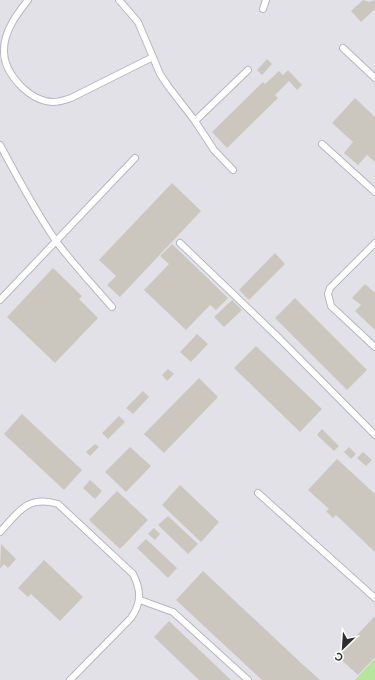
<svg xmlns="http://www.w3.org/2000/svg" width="375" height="680" font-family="Raleway,sans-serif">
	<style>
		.industrial { fill: #e3e1e8 }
		.green { fill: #b6e59e }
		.building { fill: #cbc7bf }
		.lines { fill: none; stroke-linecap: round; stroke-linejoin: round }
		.service-casing { stroke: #b4b7c1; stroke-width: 8 }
		.service { stroke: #fff; stroke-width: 6 }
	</style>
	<rect width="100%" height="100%" fill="#efe9e1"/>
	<rect class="industrial" x="0" y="0" width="375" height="680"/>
	<path class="green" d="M 375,658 L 375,680 L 355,680 Z"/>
	<g class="building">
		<path d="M 363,0 L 369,2 L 375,0 L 375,9 L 361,22 L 351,11 Z"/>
		<path d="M 267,59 L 272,64 L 262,75 L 257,70 Z"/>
		<path d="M 288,70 L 302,85 L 297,90 L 289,81 L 275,95 L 278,98 L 227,148 L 212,132 L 263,82 L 265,84 L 279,71 L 283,75 Z"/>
		<path d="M 355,98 L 375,117 L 375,162 L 367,155 L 358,165 L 344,153 L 353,142 L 332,123 Z"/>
		<path d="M 172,183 L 201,211 L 120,297 L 107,285 L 116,276 L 99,260 Z"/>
		<path d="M 172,244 L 228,298 L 216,310 L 210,305 L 186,330 L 144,290 L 169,264 L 160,256 Z"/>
		<path d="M 275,253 L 285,264 L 249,300 L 239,290 Z"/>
		<path d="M 53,268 L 82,296 L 79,299 L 98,318 L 55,363 L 7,317 Z"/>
		<path d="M 365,284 L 374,292 L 375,291 L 375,330 L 355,311 L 361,305 L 352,298 Z"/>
		<path d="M 295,298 L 367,370 L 347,390 L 275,318 Z"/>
		<path d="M 232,300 L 242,310 L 224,327 L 214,317 Z"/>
		<path d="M 197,334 L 208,344 L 191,362 L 180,352 Z"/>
		<path d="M 256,346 L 322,409 L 300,432 L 234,368 Z"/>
		<path d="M 168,369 L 174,374 L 167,381 L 162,375 Z"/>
		<path d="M 199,378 L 218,397 L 164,453 L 144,434 Z"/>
		<path d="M 143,391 L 149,397 L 133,414 L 126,408 Z"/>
		<path d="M 22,414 L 82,470 L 64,490 L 4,434 Z"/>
		<path d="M 119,416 L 125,422 L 108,439 L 102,433 Z"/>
		<path d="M 322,429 L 339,446 L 334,451 L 317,435 Z"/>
		<path d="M 95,444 L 99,447 L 90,456 L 86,452 Z"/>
		<path d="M 130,447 L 151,466 L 126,492 L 105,472 Z"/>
		<path d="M 349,447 L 356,454 L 351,459 L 344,452 Z"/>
		<path d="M 363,452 L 372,460 L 366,466 L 357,458 Z"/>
		<path d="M 337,459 L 375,494 L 375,552 L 336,515 L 333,518 L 326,511 L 329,509 L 308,490 Z"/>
		<path d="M 90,480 L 102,491 L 95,499 L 83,488 Z"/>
		<path d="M 180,485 L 219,522 L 201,542 L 162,505 Z"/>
		<path d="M 117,491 L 148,520 L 120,549 L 89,520 Z"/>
		<path d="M 168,516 L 198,544 L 188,554 L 158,525 Z"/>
		<path d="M 154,528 L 160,534 L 155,540 L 148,534 Z"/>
		<path d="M 146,539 L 177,568 L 168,578 L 137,548 Z"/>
		<path d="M 1,544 L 16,559 L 8,568 L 4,564 L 0,569 Z"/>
		<path d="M 44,560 L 83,597 L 60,621 L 31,594 L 28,597 L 18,588 Z"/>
		<path d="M 203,571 L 300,662 L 320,680 L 262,680 L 176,600 Z"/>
		<path d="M 375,616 L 375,657 L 358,675 L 337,656 Z"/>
		<path d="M 169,621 L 231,680 L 199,680 L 154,637 Z"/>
	</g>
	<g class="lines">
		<g class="service-casing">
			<g id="service">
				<path d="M 28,0 C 17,14 4,31 4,50 C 3,73 29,101 53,102 C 60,102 65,100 71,98 L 153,57"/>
				<path d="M 119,0 L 138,22 L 160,74 L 168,86 L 195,121 L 214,150 L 233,170"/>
				<path d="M 263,9 L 266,0"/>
				<path d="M 343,48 L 375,78"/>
				<path d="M 195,121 L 248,70"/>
				<path d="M 322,144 L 375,192"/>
				<path d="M 0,145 C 18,178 35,211 56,241 C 73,264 93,285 112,307"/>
				<path d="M 180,243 L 280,339 L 375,435"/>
				<path d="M 375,243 L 330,288 L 328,294 L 331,306 L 375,347"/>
				<path d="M 0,300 L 135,158"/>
				<path d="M 258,493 L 375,598"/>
				<path d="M 0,532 C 19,511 28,495 58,504 L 133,574 C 141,590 142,602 131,618 L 70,680"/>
				<path d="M 140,600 L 173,612 L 248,680"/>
			</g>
		</g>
		<use href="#service" class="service"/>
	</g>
	<g transform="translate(343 648) rotate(205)" stroke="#ffffff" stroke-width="3" paint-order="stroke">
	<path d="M0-3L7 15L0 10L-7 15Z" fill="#2e2e2e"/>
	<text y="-6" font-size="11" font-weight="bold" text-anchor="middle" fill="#2e2e2e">С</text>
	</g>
</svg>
